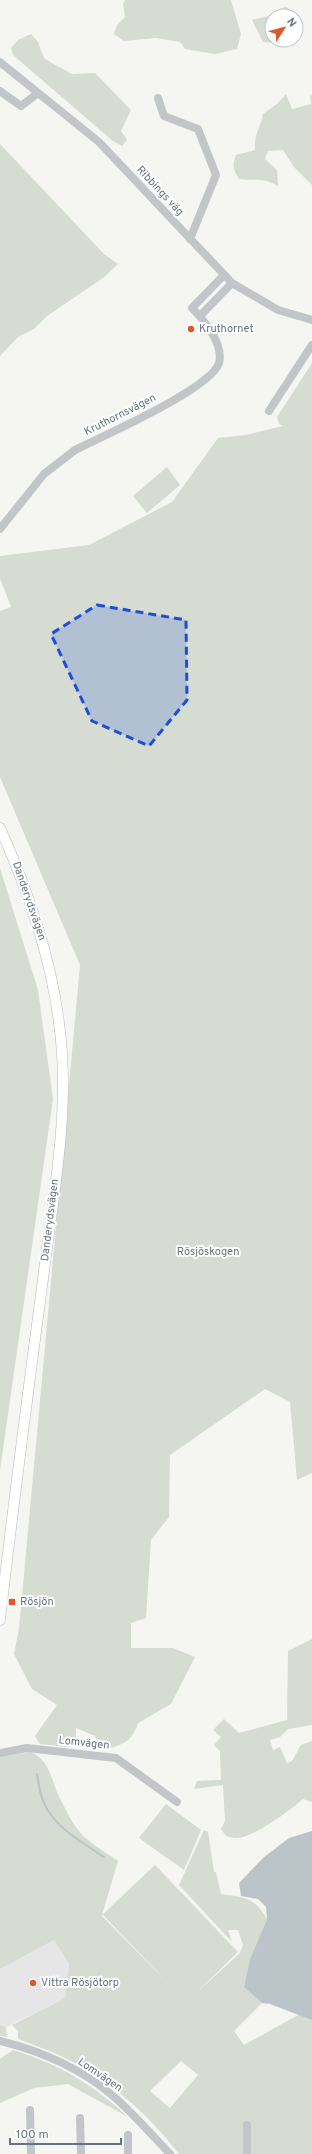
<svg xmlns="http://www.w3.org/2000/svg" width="312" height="2154" font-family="Overpass,sans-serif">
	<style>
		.built { fill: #e5e6e5 }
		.green { fill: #d6dcd2; fill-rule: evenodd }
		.water { fill: #bbc5c9 }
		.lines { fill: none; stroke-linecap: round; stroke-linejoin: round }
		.stream { stroke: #bbc5c9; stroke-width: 2 }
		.major-casing { stroke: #b6b9bd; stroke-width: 11 }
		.minor { stroke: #c3c6c9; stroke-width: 8 }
		.major { stroke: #fff; stroke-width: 10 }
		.marked { fill: #1d4ed8; fill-opacity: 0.2; stroke: #1d4ed8; stroke-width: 3; stroke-dasharray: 8 5; stroke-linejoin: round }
		.poi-dot { fill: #de5929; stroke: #fff; stroke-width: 1.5 }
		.labels { text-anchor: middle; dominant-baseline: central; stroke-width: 4; stroke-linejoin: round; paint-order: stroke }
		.street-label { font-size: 11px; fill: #657482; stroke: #fff }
		.poi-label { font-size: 11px; fill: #657482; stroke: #fff; text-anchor: start }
		.park-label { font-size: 11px; fill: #677963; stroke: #fff }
	</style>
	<rect width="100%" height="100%" fill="#f5f5f1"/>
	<path class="built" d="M 54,1940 L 69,1964 L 65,1998 L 6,2027 L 0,2025 L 0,1969 Z"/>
	<g class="green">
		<path d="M 125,0 L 231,0 L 241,34 L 237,49 L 215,54 L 185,49 L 180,42 L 156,38 L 124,41 L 114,34 L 117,25 L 125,17 L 123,4 Z"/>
		<path d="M 286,7 L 294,12 L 295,16 L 272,16 L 272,40 L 288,40 L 276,43 L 263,42 L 252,20 L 278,14 L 279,9 Z"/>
		<path d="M 31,34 L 38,42 L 44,58 L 52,63 L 72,74 L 95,73 L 127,106 L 131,110 L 121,131 L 127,140 L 122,146 L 113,141 L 13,55 L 11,48 L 18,40 Z"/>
		<path d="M 286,94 L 292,109 L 311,104 L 310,96 L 312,95 L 312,185 L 294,167 L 283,150 L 268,151 L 265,159 L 277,170 L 278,186 C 263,177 255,181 239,179 C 233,170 232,165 236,155 L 255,150 C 254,132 260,130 263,114 L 278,103 Z"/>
		<path d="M 0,144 L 104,254 L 118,264 L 103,278 L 47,316 L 34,329 L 18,337 L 0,356 Z"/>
		<path d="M 312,363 L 312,1473 L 297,1480 L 290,1402 L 265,1389 L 170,1455 L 169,1517 L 151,1540 L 146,1618 L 131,1623 L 131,1648 L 173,1648 L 195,1657 L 171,1704 L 138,1723 C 132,1743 120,1746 101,1750 L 95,1736 L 76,1728 L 76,1743 L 68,1747 L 40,1744 L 35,1736 L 57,1705 L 32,1689 L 14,1654 L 19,1628 L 26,1553 L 80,965 L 0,777 L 0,611 L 11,607 L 0,578 L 0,556 L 89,545 L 172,502 L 218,438 L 246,435 L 283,426 L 279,424 L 277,417 Z"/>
		<path d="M 167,467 L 180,485 L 147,513 L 133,496 Z"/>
		<path d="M 0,868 L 38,990 L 53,1099 L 0,1470 Z"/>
		<path d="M 312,1639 L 312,1725 L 288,1729 L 280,1737 L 270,1740 L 273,1750 L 280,1747 L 287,1763 L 292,1761 L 301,1745 L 312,1741 L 312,1802 L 303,1799 C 289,1811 257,1835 238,1838 C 234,1838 229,1837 226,1836 L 221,1829 L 225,1821 L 223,1785 L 194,1789 L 197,1781 L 221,1780 L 220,1751 L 214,1745 L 221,1737 L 213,1730 L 224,1719 L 239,1733 L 287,1720 L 288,1651 Z"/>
		<path d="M 30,1752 C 50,1759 51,1780 59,1797 C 64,1806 69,1817 75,1826 C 85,1841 104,1851 118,1861 L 102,1915 L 155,1865 L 238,1952 L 196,1993 L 240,1953 L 243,1945 L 238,1930 L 228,1930 L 232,1942 L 179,1885 L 204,1830 L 208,1832 L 214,1872 L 216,1872 L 221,1894 C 244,1897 254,1897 267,1919 L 250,1959 L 244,1987 L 262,2003 L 234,2031 L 244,2045 L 300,2014 L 312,2020 L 312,2154 L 179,2154 C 148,2114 109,2079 63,2057 C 49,2050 33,2045 18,2039 L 18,2031 L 12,2025 L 65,1998 L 69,1964 L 54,1940 L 0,1969 L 0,1757 ZM 102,1915 L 103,1915 L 172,1987 L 102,1916 ZM 181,2061 L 198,2075 L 170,2108 L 150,2091 Z"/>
		<path d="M 166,1804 L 201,1830 L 184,1870 L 139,1838 Z"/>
		<path d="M 0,2025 L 6,2027 L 7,2037 L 0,2036 Z"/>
		<path d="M 13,2050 C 61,2065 92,2084 128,2117 L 68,2084 L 34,2088 L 0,2103 L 0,2059 Z"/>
	</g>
	<path class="water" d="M 312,1831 L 312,2020 L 270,2004 L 262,2003 L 244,1987 L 250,1959 L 267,1919 L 266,1907 L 258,1899 L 241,1896 L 239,1883 L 263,1858 L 289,1838 Z"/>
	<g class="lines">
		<path class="stream" d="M 37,1774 C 39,1787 41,1801 49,1812 C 62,1832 85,1844 104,1857"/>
		<g class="major-casing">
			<path id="major" d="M 0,828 C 32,899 57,974 62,1053 C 67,1128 52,1204 43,1279 C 28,1392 13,1506 0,1620"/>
		</g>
		<g class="minor">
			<path d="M 0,62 L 99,142 L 232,283 L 278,310 L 312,320"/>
			<path d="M 0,91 L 21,106 L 38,93"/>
			<path d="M 158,98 L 164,116 L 198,129 L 216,175 L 190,239"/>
			<path d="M 200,316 L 232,283"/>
			<path d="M 269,411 L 312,345"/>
			<path d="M 0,529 L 44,474 L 75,450 C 102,436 211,389 219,363 C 224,344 204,320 192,308 L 224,275"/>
			<path d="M 0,1753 L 27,1748 L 116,1758 L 177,1802"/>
			<path d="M 0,2041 C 40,2051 80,2068 112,2095 C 133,2113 151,2134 170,2154"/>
			<path d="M 30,2110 L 31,2154"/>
			<path d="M 80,2118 L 81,2154"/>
			<path d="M 247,2125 L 247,2154"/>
			<path d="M 128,2135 L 128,2154"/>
		</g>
		<use href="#major" class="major"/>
	</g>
	<path class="marked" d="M 97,605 L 186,620 L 187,700 L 149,746 L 92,721 L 51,634 Z"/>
	<g class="poi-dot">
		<circle cx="191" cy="329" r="4"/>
		<rect x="8" y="1598" width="8" height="8" rx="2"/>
		<circle cx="33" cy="1983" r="4"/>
	</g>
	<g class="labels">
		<g class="street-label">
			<text transform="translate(160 191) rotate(47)">Ribbings väg</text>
			<text transform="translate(120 415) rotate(-27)">Kruthornsvägen</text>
			<text transform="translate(29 901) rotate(71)">Danderydsvägen</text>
			<text transform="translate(50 1220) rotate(-83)">Danderydsvägen</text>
			<text transform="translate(84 1743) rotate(6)">Lomvägen</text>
			<text transform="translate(100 2075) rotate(34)">Lomvägen</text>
		</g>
		<g class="poi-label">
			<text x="199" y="329">Kruthornet</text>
			<text x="20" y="1602">Rösjön</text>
			<text x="41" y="1983">Vittra Rösjötorp</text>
		</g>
		<g class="park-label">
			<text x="208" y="1252">Rösjöskogen</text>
		</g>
	</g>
	<g transform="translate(284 28) rotate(54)"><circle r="19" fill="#ffffff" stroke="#c1c7cd"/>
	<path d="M0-3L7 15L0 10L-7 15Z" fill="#de5929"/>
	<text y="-6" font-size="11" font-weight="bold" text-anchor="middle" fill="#657482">N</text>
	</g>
	<path d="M10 2138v6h111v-6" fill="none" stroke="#657482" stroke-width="2"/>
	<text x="16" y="2138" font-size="12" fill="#657482" stroke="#ffffff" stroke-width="3" paint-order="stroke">100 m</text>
</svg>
